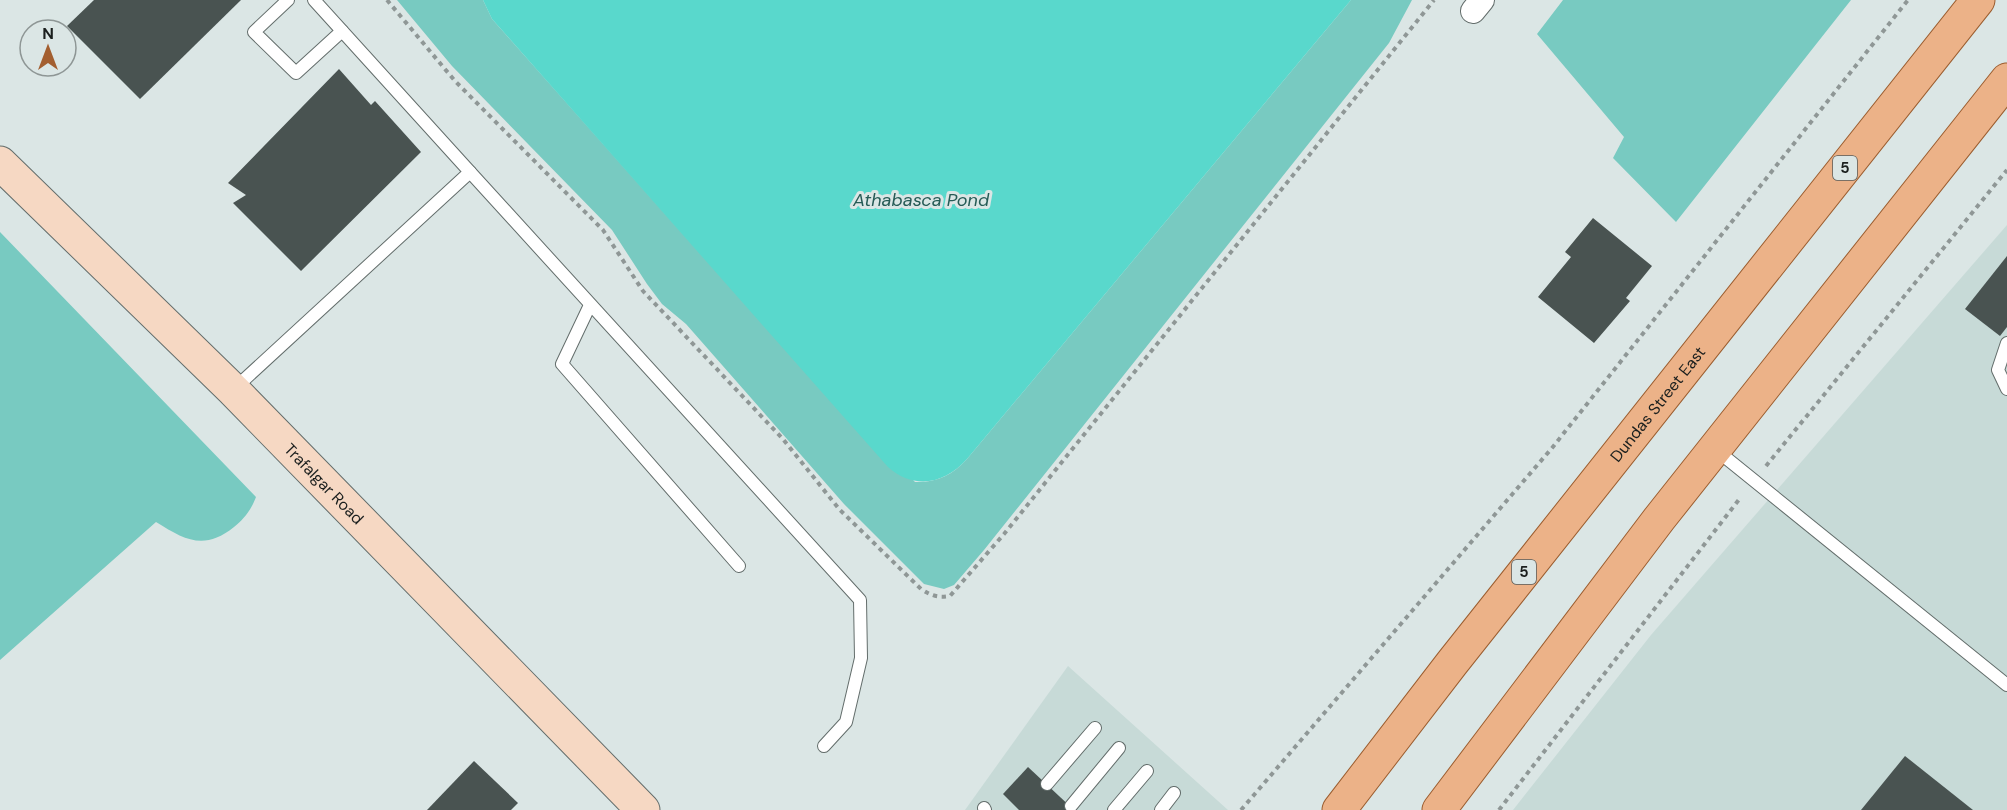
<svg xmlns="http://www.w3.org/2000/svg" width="2007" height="810" font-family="'DM Sans',sans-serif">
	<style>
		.built { fill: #c7dad7 }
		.green { fill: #78cac1 }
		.water { fill: #59d8cc }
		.building { fill: #495351 }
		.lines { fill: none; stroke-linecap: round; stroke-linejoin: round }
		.lane-casing { stroke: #636d6b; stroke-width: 14 }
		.street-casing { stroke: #636d6b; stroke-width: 26 }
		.secondary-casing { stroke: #636d6b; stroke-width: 35 }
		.primary-casing { stroke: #9b5d2f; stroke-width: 35 }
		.path { stroke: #8f9796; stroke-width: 4; stroke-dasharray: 4.5 4.5; stroke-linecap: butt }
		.lane { stroke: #fff; stroke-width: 12 }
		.street { stroke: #fff; stroke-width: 24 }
		.secondary { stroke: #f6d8c3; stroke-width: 33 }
		.primary { stroke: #ecb288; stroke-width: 33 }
		.labels { text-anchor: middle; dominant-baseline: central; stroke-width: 6; stroke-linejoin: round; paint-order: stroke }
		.shield { fill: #dbe6e5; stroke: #555b5a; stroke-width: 1.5 }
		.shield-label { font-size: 15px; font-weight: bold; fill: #1b1f1e }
		.street-label { font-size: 16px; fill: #1b1f1e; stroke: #dbe6e5 }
		.water-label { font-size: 18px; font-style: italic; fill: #265b56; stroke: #dbe6e5 }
	</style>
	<rect width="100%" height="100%" fill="#dbe6e5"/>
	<g class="built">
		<path d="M 2007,225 L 2007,810 L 1513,810 L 1651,635 Z"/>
		<path d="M 1068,666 L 1228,810 L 965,810 Z"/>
	</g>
	<g class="green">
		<path d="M 397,0 L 483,0 L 492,19 L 731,288 L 915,482 C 936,483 953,475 967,459 L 1351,0 L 1412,0 L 1389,43 L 984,550 L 954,585 L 944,589 L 924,584 L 844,504 L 686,324 L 662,304 L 647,284 L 612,230 L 452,66 Z"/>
		<path d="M 1563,0 L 1851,0 L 1676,222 L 1613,158 L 1624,137 L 1537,34 Z"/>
		<path d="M 0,232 L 256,497 C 251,510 245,518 234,527 C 204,551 185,540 156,522 L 0,660 Z"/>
	</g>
	<path class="water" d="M 483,0 L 1351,0 L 967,459 C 945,484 914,490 888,467 L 492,19 Z"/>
	<g class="building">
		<path d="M 94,0 L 241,0 L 140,99 L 67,26 Z"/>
		<path d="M 339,69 L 371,105 L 375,101 L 421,152 L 301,271 L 233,203 L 246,195 L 228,183 Z"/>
		<path d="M 1593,218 L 1652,266 L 1626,298 L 1630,301 L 1594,343 L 1538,297 L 1571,257 L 1565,252 Z"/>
		<path d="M 2007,256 L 2007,327 L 2000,336 L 1965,309 Z"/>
		<path d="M 1905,756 L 1973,810 L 1861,810 Z"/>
		<path d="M 474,761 L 518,803 L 511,810 L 427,810 Z"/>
		<path d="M 1028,767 L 1074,810 L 1019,810 L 1003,794 Z"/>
	</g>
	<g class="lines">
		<g class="lane-casing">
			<g id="lane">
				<path d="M 288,0 L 254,32 L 296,73 L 342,31"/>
				<path d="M 470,172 L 860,600 L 861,658 L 846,722 L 824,746"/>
				<path d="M 590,305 L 562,364 L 739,566"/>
				<path d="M 2007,343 L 1998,370 L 2007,389"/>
				<path d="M 233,390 L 470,172 L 314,0"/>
				<path d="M 1715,449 L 2007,685"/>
				<path d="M 1047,784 L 1095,728"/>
				<path d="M 1071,806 L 1119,748"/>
				<path d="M 984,808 L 985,810"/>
				<path d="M 1114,810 L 1147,771"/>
				<path d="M 1161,810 L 1174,793"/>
			</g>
		</g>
		<g class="street-casing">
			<path id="street" d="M 1473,11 L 1482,0"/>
		</g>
		<g class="secondary-casing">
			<g id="secondary">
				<path id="s1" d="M 0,163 L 233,390 L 643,810"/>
			</g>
		</g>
		<g class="primary-casing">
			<g id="primary">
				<path id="s2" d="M 1339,810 L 1452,663 L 1978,0"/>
				<path d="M 1439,810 L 1659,519 L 2007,80"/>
			</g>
		</g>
		<g class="path">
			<path d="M 387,0 L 455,81 L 603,230 L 643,291 L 782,438 L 840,510 L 921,589 C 932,596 938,598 950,596 L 1004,534 L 1434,0"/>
			<path d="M 1766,466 L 2007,170"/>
			<path d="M 1241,810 L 1552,448 L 1908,0"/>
			<path d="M 1499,810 L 1741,497"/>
		</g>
		<use href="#lane" class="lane"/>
		<use href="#street" class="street"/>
		<use href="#secondary" class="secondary"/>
		<use href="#primary" class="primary"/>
	</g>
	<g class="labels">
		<g class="shield">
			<rect x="1833" y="156" width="24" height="24" rx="4.5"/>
			<rect x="1512" y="560" width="24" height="24" rx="4.5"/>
		</g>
		<g class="shield-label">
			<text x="1845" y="168">5</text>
			<text x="1524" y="572">5</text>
		</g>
		<g class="street-label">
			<text stroke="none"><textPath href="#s2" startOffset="516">Dundas Street East</textPath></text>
			<text stroke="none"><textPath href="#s1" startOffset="456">Trafalgar Road</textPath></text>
		</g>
		<g class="water-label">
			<text x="921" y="200">Athabasca Pond</text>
		</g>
	</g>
	<g transform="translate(48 48)"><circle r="28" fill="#dbe6e5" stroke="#8e9695" stroke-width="1.5"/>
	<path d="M0-4.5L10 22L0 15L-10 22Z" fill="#a35f30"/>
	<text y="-9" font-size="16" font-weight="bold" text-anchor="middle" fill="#1b1f1e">N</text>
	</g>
</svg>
